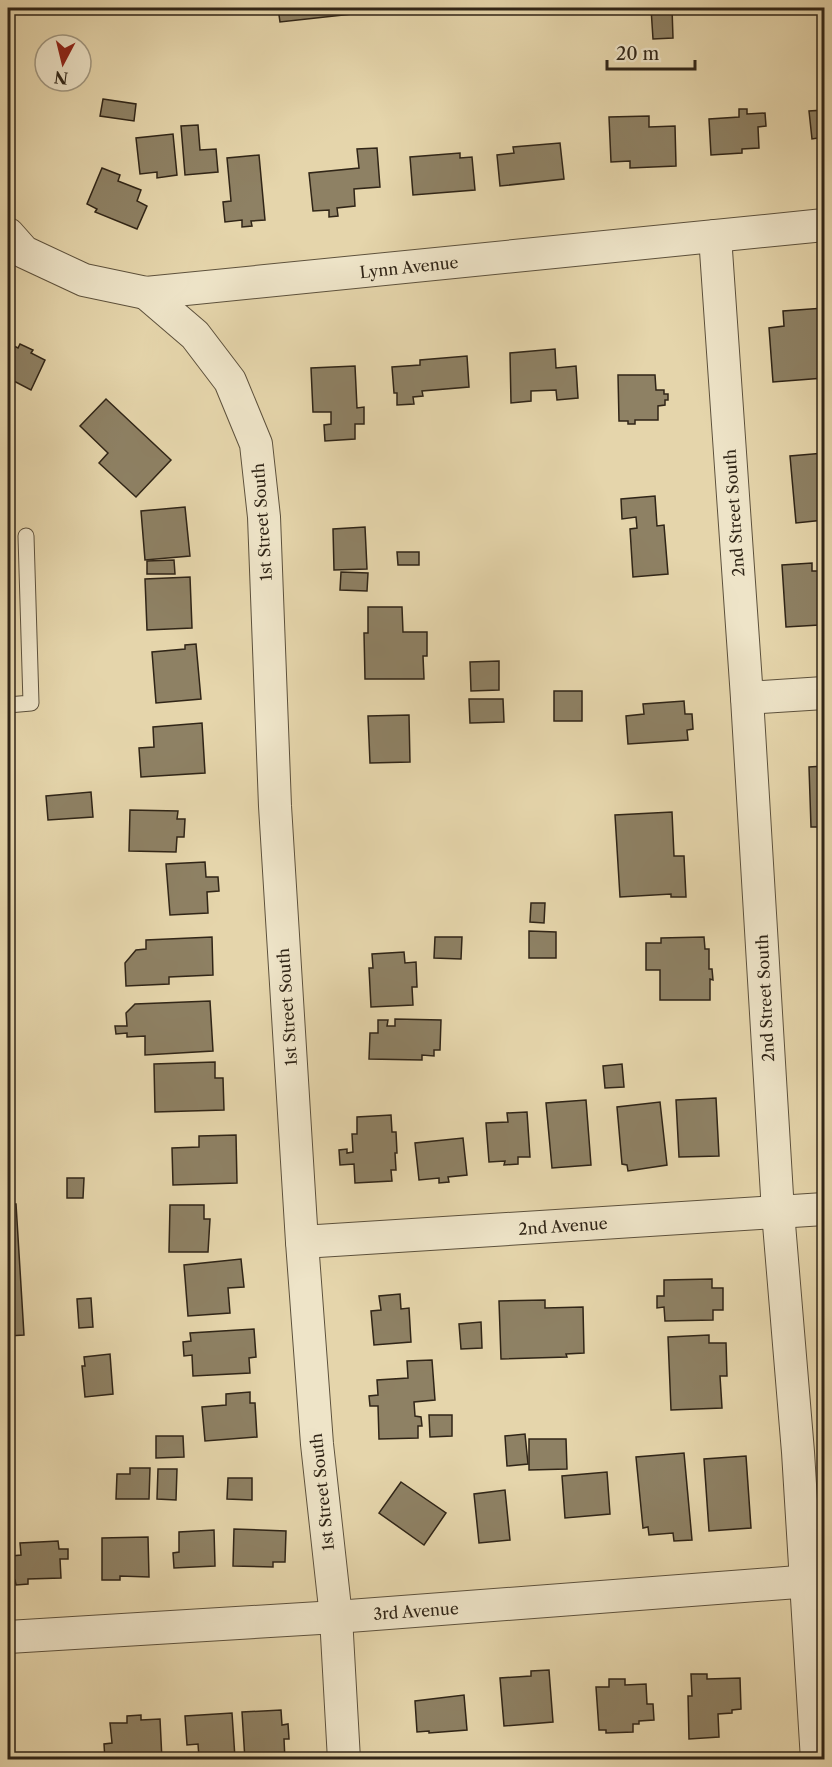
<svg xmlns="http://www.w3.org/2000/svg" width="832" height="1767" font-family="'Libre Caslon Text',serif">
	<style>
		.building { fill: #8e8164; stroke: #302517; stroke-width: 1.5 }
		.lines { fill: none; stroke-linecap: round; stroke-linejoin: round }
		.service-casing { stroke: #5d513c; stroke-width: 17 }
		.minor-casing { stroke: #5d513c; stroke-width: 34 }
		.service { stroke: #eee4c8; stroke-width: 15 }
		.minor { stroke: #eee4c8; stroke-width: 32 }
		.labels { text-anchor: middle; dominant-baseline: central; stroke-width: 5; stroke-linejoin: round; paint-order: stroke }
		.street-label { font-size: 16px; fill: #302517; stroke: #eee4c8 }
	</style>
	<rect width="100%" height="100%" fill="#e5d5ab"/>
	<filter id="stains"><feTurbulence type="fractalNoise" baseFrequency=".00333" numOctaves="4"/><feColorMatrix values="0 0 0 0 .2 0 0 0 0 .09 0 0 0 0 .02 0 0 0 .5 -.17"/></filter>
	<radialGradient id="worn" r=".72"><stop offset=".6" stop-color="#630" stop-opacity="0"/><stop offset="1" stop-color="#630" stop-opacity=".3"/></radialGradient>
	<g class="building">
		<path d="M 278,8 L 361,8 L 361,13 L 280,22 Z"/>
		<path d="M 651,8 L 672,8 L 673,38 L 653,39 Z"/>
		<path d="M 821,91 L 824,91 L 824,137 L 812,139 L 809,111 L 824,110 Z"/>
		<path d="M 103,99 L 136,104 L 134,121 L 100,116 Z"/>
		<path d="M 739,109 L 747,109 L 747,114 L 765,113 L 766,126 L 758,127 L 759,148 L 742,149 L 742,153 L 711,155 L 709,119 L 739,117 Z"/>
		<path d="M 649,116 L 649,127 L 675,126 L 676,166 L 630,168 L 630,161 L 611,162 L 609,117 Z"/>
		<path d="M 198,125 L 200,150 L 216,149 L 218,172 L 185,175 L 181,126 Z"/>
		<path d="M 173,134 L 177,175 L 157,178 L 157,172 L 140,174 L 136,138 Z"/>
		<path d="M 560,143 L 564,179 L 500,186 L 497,155 L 514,153 L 513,147 Z"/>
		<path d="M 377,148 L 380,187 L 354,189 L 355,206 L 337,208 L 338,216 L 329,217 L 329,210 L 313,211 L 309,173 L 359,168 L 357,149 Z"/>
		<path d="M 460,153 L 460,158 L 472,157 L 475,190 L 413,195 L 410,157 Z"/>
		<path d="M 259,155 L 265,220 L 251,221 L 252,226 L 242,227 L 242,220 L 225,222 L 223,202 L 231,201 L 227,158 Z"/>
		<path d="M 102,168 L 120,175 L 118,181 L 141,190 L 137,201 L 147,206 L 137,229 L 95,212 L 97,209 L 87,204 Z"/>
		<path d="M 824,308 L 824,378 L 773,382 L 769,328 L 784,326 L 783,311 Z"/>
		<path d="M 8,343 L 18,348 L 20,344 L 33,350 L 31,353 L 45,360 L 31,390 L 8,378 Z"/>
		<path d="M 555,349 L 556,368 L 576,366 L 578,398 L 557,400 L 556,390 L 531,391 L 531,401 L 511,403 L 510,353 Z"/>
		<path d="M 467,356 L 469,387 L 422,391 L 423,396 L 413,397 L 414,404 L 397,405 L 397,393 L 394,393 L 392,367 L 420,365 L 420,360 Z"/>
		<path d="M 355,366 L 357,408 L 364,407 L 364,424 L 355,424 L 355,439 L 325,441 L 324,425 L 331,424 L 331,412 L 313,412 L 311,368 Z"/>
		<path d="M 618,375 L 655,375 L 656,390 L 664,390 L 664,394 L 668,394 L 668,400 L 665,400 L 665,405 L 658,406 L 658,420 L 635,420 L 635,424 L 628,424 L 628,421 L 619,421 Z"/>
		<path d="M 106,399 L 171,460 L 136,497 L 99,463 L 108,453 L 80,426 Z"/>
		<path d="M 824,453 L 824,520 L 796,523 L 790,456 Z"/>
		<path d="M 655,496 L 657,526 L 664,525 L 668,574 L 633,577 L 630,529 L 637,528 L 636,517 L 622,519 L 621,499 Z"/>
		<path d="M 185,507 L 190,556 L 145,560 L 141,511 Z"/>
		<path d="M 365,527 L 367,569 L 334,570 L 333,529 Z"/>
		<path d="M 397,552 L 419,552 L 419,565 L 398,565 Z"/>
		<path d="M 174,560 L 175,574 L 147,574 L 147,561 Z"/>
		<path d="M 812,563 L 812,571 L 824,571 L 824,614 L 818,615 L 819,625 L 786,627 L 782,565 Z"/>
		<path d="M 341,572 L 368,573 L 367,591 L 340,590 Z"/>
		<path d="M 190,577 L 192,628 L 147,630 L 145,579 Z"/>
		<path d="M 368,607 L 402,607 L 403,632 L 427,632 L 427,656 L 423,656 L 424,679 L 365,679 L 364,633 L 368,633 Z"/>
		<path d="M 196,644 L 201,699 L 156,703 L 152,652 L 185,649 L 185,645 Z"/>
		<path d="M 499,661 L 499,690 L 471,691 L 470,662 Z"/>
		<rect x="554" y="691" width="28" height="30"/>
		<path d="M 469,699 L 503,699 L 504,722 L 470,723 Z"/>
		<path d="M 684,701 L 685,714 L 692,714 L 693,729 L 687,730 L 688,740 L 628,744 L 626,716 L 644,714 L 643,704 Z"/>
		<path d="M 409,715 L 410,762 L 370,763 L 368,716 Z"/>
		<path d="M 202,723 L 205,773 L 141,777 L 139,748 L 154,747 L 153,727 Z"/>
		<path d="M 824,766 L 824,827 L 811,827 L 809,767 Z"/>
		<path d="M 91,792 L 93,817 L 48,820 L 46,796 Z"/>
		<path d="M 130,810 L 178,811 L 177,819 L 185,819 L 184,837 L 177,837 L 176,852 L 129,851 Z"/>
		<path d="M 672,812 L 674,856 L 684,856 L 686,897 L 671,897 L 671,894 L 620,897 L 615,815 Z"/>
		<path d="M 205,862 L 206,877 L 218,877 L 219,891 L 207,892 L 208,913 L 170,915 L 166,864 Z"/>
		<path d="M 531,903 L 545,903 L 544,923 L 530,922 Z"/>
		<path d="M 529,931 L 556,932 L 556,958 L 529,958 Z"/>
		<path d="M 212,937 L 213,975 L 169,977 L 169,984 L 126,986 L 125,963 L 136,950 L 146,949 L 146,940 Z"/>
		<path d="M 435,937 L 462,937 L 461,959 L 434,958 Z"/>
		<path d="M 704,937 L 705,949 L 709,949 L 709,969 L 712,969 L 713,980 L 710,979 L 710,1000 L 660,1000 L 660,970 L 646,970 L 646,943 L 661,943 L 661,938 Z"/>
		<path d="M 404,952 L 405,963 L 416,962 L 417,987 L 412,987 L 413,1005 L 371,1007 L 369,968 L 373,968 L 372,954 Z"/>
		<path d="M 210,1001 L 213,1051 L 145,1055 L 145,1036 L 127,1037 L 127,1033 L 116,1034 L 115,1026 L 127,1026 L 126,1013 L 135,1004 Z"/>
		<path d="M 395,1019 L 441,1020 L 440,1050 L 434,1050 L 434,1056 L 422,1055 L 422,1060 L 369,1059 L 370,1033 L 378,1033 L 378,1020 L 388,1020 L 387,1026 L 395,1026 Z"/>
		<path d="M 215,1062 L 215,1078 L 223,1078 L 224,1110 L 155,1112 L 154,1064 Z"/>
		<path d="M 622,1064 L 624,1087 L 605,1088 L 603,1066 Z"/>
		<path d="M 716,1098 L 719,1156 L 679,1157 L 676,1100 Z"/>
		<path d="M 586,1100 L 591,1165 L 552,1168 L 546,1103 Z"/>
		<path d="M 660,1102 L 667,1165 L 628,1171 L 627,1165 L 622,1164 L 617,1107 Z"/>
		<path d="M 527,1112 L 530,1157 L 518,1157 L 518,1164 L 504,1165 L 505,1161 L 489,1162 L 486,1123 L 508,1122 L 507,1113 Z"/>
		<path d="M 391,1115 L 392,1132 L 396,1132 L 397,1153 L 395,1153 L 396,1170 L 391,1170 L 392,1181 L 355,1183 L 354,1164 L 340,1165 L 339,1150 L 347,1149 L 347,1153 L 353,1152 L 352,1134 L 357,1134 L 357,1117 Z"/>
		<path d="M 236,1135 L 237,1183 L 173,1185 L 172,1148 L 199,1147 L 199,1136 Z"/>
		<path d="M 463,1138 L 467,1175 L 448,1177 L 449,1182 L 439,1183 L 439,1178 L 419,1180 L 415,1143 Z"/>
		<path d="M 67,1178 L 84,1178 L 83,1198 L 67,1198 Z"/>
		<path d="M 8,1204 L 16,1204 L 24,1335 L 8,1336 Z"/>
		<path d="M 170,1205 L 204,1205 L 204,1219 L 210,1219 L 208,1252 L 169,1252 Z"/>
		<path d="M 241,1259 L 244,1287 L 228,1288 L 230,1313 L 188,1316 L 184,1265 Z"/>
		<path d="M 712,1279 L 712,1288 L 723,1288 L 723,1310 L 713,1310 L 713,1320 L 665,1321 L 664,1307 L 657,1308 L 657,1296 L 664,1296 L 664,1280 Z"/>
		<path d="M 400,1294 L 401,1309 L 409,1308 L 411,1342 L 374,1345 L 371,1311 L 381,1310 L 379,1296 Z"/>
		<path d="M 91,1298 L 93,1327 L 79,1328 L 77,1299 Z"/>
		<path d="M 545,1300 L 545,1308 L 583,1307 L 584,1353 L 566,1354 L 567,1357 L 501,1359 L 499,1301 Z"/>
		<path d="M 481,1322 L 482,1348 L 461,1349 L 459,1324 Z"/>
		<path d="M 254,1329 L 256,1357 L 249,1358 L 250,1373 L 193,1376 L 192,1355 L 184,1356 L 183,1342 L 191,1341 L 190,1333 Z"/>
		<path d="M 709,1335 L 709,1343 L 726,1343 L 727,1376 L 720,1376 L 722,1408 L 671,1410 L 668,1337 Z"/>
		<path d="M 110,1354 L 113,1394 L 85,1397 L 82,1366 L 85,1366 L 84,1357 Z"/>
		<path d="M 432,1360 L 435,1400 L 414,1402 L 415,1416 L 421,1417 L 422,1426 L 418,1426 L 418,1438 L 379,1439 L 378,1406 L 370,1406 L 369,1396 L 378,1395 L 377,1380 L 408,1378 L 407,1361 Z"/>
		<path d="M 250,1392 L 250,1403 L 255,1403 L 257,1437 L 205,1441 L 202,1407 L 226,1405 L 226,1394 Z"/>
		<path d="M 429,1415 L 452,1415 L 452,1436 L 430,1437 Z"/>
		<path d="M 525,1434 L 528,1464 L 507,1466 L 505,1436 Z"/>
		<path d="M 156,1436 L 183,1436 L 184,1457 L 156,1458 Z"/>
		<path d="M 529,1439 L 566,1439 L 567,1469 L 529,1470 Z"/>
		<path d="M 684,1453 L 692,1540 L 674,1541 L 673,1533 L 649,1535 L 648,1527 L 643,1528 L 636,1457 Z"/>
		<path d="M 746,1456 L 751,1528 L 709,1531 L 704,1459 Z"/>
		<path d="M 130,1468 L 150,1468 L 149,1499 L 116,1499 L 117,1474 L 130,1474 Z"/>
		<path d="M 158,1469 L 177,1469 L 176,1500 L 157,1499 Z"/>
		<path d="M 607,1472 L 610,1514 L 565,1518 L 562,1476 Z"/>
		<path d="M 228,1478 L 252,1478 L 252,1500 L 227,1499 Z"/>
		<path d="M 401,1482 L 446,1513 L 424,1545 L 379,1513 Z"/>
		<path d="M 505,1490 L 510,1540 L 479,1543 L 474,1494 Z"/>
		<path d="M 234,1529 L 286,1531 L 285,1562 L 273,1562 L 273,1567 L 233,1566 Z"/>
		<path d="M 214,1530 L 215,1566 L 174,1568 L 173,1553 L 179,1552 L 179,1532 Z"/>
		<path d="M 148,1537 L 149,1577 L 120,1576 L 120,1580 L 102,1580 L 102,1538 Z"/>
		<path d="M 58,1541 L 59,1549 L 68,1549 L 68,1559 L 60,1559 L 61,1578 L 28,1579 L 28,1584 L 16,1585 L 15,1580 L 12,1580 L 11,1556 L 21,1555 L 20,1543 Z"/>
		<path d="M 549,1670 L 553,1722 L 504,1726 L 500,1678 L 531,1676 L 531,1671 Z"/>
		<path d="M 691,1674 L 707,1674 L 707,1679 L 740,1678 L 741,1709 L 732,1710 L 732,1713 L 718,1714 L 719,1737 L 689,1739 L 688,1696 L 692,1696 Z"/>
		<path d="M 609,1679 L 625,1679 L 625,1685 L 646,1684 L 647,1704 L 653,1704 L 654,1720 L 639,1721 L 639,1724 L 633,1724 L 633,1732 L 606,1733 L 606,1730 L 599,1730 L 596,1687 L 609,1687 Z"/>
		<path d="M 464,1695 L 467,1730 L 429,1733 L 429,1731 L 417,1732 L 415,1701 Z"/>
		<path d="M 281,1710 L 282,1725 L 288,1724 L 289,1739 L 284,1739 L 285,1760 L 245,1760 L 242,1712 Z"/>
		<path d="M 232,1713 L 235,1758 L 228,1758 L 228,1754 L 199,1758 L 198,1744 L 187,1745 L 185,1716 Z"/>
		<path d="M 141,1715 L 141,1720 L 160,1719 L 162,1760 L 105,1760 L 104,1744 L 112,1743 L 110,1723 L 127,1723 L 127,1716 Z"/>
	</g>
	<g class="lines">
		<g class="service-casing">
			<path id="service" d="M 8,705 L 31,703 L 26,536"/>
		</g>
		<g class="minor-casing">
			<g id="minor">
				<path d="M 8,234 L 24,252 L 84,280 L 146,293 L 824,225"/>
				<path d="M 715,236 L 747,698 L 778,1212 L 798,1452 L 817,1760"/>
				<path d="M 146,293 L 195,335 L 230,381 L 256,444 L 264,517 L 275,806 L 302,1242 L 317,1444 L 336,1617 L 344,1760"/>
				<path d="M 747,698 L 824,693"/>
				<path d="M 302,1242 L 824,1209"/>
				<path d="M 8,1637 L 336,1617 L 824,1580"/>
			</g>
		</g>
		<use href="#service" class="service"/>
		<use href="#minor" class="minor"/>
	</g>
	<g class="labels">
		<g class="street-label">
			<text transform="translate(409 267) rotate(-6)">Lynn Avenue</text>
			<text transform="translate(734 513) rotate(-94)">2nd Street South</text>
			<text transform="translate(262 522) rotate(-94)">1st Street South</text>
			<text transform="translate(765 998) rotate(-93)">2nd Street South</text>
			<text transform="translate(287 1007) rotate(-94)">1st Street South</text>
			<text transform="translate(563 1226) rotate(-4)">2nd Avenue</text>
			<text transform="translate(322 1492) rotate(-96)">1st Street South</text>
			<text transform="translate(416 1611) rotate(-4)">3rd Avenue</text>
		</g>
	</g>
	<rect width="832" height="1767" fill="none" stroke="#e5d5ab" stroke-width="30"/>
	<rect x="9" y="9" width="814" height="1749" fill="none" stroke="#302517" stroke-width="3"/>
	<rect x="15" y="15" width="802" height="1737" fill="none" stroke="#302517" stroke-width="1.5"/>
	<g transform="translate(63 63) rotate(187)"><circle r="28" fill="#eee4c8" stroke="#a29881" stroke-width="1.5"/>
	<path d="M0-4.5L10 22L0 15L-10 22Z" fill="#8f2418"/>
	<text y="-9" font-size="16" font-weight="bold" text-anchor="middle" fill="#302517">N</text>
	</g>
	<path d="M607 60v9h88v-9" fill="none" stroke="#302517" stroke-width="3"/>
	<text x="616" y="60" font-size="18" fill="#302517" stroke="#eee4c8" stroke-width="4.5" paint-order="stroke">20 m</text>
	<rect width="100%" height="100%" filter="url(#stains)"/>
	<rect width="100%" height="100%" fill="url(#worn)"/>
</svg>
